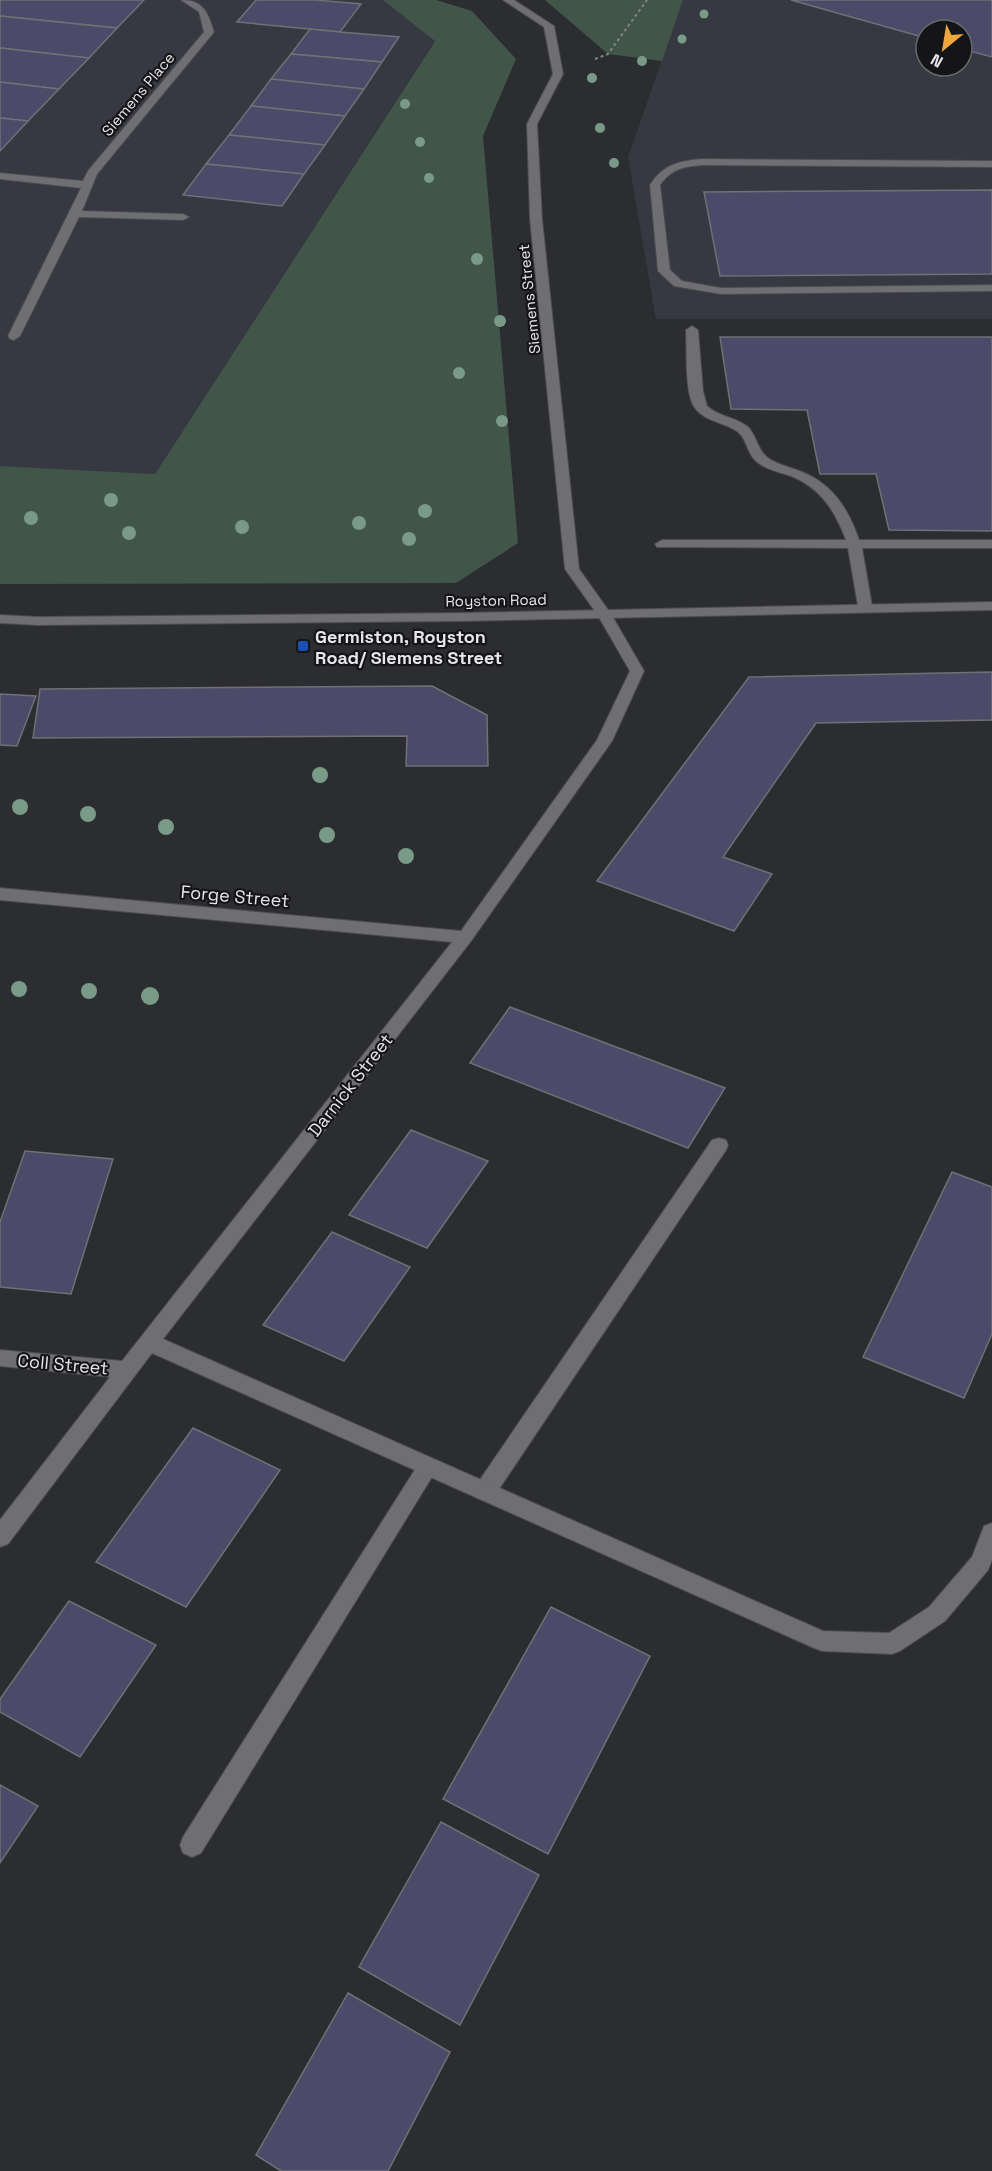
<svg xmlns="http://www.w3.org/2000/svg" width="992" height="2171" font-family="'Space Grotesk',sans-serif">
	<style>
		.built { fill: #373942; fill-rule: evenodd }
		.green { fill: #425549 }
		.building { fill: #4b4b69; stroke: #707075; stroke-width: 1.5 }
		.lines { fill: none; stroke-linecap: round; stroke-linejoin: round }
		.lane-casing { stroke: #4b4c4f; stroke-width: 2 }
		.street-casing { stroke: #4b4c4f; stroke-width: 2 }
		.secondary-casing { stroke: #4b4c4f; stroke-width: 2 }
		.path { stroke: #838487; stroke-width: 2; stroke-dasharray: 3 3; stroke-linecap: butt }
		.lane { fill: #6e6e73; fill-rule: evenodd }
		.street { fill: #6e6e73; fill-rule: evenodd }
		.secondary { fill: #6e6e73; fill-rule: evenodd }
		.tree { fill: #789a87 }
		.transit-dot { fill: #1a4fb4; stroke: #151517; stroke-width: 2 }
		.labels { text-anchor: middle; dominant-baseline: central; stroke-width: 4.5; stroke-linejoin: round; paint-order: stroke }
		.far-street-label { font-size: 15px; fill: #e7e7ea; stroke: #151517 }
		.poi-label { font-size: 18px; font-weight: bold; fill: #e7e7ea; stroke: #151517; text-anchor: start }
		.street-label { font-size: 18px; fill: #e7e7ea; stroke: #151517 }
	</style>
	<rect width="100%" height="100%" fill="#2c2d31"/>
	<g class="built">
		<path d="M 0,0 L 383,0 L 435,40 L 155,474 L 0,466 Z"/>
		<path d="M 683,0 L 992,0 L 992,319 L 656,319 L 628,157 ZM 926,30 L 962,30 L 962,66 L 926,66 Z"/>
	</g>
	<g class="green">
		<path d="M 383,0 L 436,0 L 472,11 L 516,59 L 483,136 L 518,543 L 456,583 L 0,584 L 0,466 L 155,474 L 435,41 Z"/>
		<path d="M 545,0 L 683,0 L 662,61 L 608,54 Z"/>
	</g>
	<g class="building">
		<path d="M 0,0 L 144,0 L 117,28 L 0,16 Z"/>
		<path d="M 256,0 L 316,0 L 361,4 L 340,32 L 237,22 Z"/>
		<path d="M 791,0 L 992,0 L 992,57 L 962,49 L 962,30 L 926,30 L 926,38 Z"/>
		<path d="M 0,16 L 117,28 L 89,58 L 0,48 Z"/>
		<path d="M 310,29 L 340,32 L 399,37 L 382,62 L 291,54 Z"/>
		<path d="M 0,48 L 89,58 L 59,89 L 0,82 Z"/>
		<path d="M 291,54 L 382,62 L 364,89 L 271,79 Z"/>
		<path d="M 271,79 L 364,89 L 345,116 L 251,106 Z"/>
		<path d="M 0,82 L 59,89 L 28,121 L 0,118 Z"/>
		<path d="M 251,106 L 345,116 L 325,145 L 229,135 Z"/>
		<path d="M 0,118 L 28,121 L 0,151 Z"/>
		<path d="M 229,135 L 325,145 L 304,174 L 206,164 Z"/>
		<path d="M 206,164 L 304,174 L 282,206 L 183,195 Z"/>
		<path d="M 992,190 L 992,274 L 720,276 L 704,192 Z"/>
		<path d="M 720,337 L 992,337 L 992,531 L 889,530 L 876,474 L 820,474 L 807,410 L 731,409 Z"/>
		<path d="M 992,672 L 992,720 L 816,723 L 723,857 L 772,874 L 734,931 L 597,881 L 749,677 Z"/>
		<path d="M 432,686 L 487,715 L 488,766 L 406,766 L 407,736 L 33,738 L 40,689 Z"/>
		<path d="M 0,694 L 36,696 L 17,746 L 0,745 Z"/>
		<path d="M 510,1007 L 725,1088 L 688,1148 L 470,1063 Z"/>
		<path d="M 411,1130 L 488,1161 L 427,1248 L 349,1215 Z"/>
		<path d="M 25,1151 L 113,1159 L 71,1294 L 0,1287 L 0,1222 Z"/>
		<path d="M 952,1172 L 992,1187 L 992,1334 L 964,1398 L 863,1357 Z"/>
		<path d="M 332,1232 L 410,1267 L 344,1361 L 263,1325 Z"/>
		<path d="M 193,1428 L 280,1470 L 186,1607 L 96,1562 Z"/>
		<path d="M 69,1601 L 156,1645 L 80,1757 L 0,1712 L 0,1699 Z"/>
		<path d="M 551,1607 L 650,1656 L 548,1854 L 443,1799 Z"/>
		<path d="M 0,1785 L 38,1806 L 0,1863 Z"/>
		<path d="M 441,1822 L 539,1875 L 460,2025 L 359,1967 Z"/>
		<path d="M 348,1993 L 450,2052 L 388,2171 L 281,2171 L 256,2155 Z"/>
	</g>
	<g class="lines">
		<g class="lane-casing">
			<g id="lane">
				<path d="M 181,0 C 204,0 208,13 214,32 L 97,174 L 82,211 L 183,214 L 189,217 L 183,220 L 79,217 L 20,336 L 14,340 L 10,339 L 8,336 L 81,188 L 0,179 L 0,173 L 83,181 L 88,171 L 204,32 L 199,12 Z"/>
				<path d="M 701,159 L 992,161 L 992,167 L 701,165 C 683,167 671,169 660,185 L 670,270 L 682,281 L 721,288 L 992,285 L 992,291 L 721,294 L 674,286 L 658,271 L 650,185 C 663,165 678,161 701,159 Z"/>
				<path d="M 692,326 L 698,330 L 703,391 L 707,406 C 719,417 736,417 748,427 C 757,436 757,450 768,458 C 778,465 791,467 802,472 C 833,484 849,510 859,540 L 992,540 L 992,548 L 862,548 L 872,606 L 865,610 L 858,606 L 848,548 L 657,547 L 655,544 L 662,540 L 846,540 C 835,511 821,488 791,476 C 780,472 767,470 757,462 C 747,454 747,439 738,432 C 723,421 701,422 692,403 C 685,385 687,350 686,330 Z"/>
				<path d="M 719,1138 L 726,1140 L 728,1145 L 726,1150 L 493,1498 L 485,1500 L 477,1498 L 474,1491 L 477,1484 L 712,1140 Z"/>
				<path d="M 428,1457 L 435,1460 L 439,1466 L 435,1472 L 201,1853 L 192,1857 L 183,1853 L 180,1845 L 183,1837 L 421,1460 Z"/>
			</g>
		</g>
		<g class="street-casing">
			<path id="street" d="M 503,0 L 514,0 L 554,26 L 563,74 L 537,124 L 542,219 L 579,569 L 611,614 L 644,671 L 612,741 L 471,941 L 163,1339 L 823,1631 L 889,1633 L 929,1607 L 972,1557 L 984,1526 L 992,1523 L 992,1560 L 988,1570 L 945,1621 L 900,1651 L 892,1654 L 822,1651 L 814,1648 L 152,1353 L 8,1544 L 0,1547 L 0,1520 L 110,1377 L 0,1366 L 0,1350 L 122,1361 L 452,942 L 0,900 L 0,888 L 461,931 L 597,740 L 630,671 L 597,614 L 565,569 L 530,219 L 527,124 L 553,74 L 544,27 Z"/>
		</g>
		<g class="secondary-casing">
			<path id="secondary" d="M 992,602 L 992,610 L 462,621 L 38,625 L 0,623 L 0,615 L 38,617 L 462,613 Z"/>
		</g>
		<path class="path" d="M 595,59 L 608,54 L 647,0"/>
		<use href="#lane" class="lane"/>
		<use href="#street" class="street"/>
		<use href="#secondary" class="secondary"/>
	</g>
	<g class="tree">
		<circle cx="704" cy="14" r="4.5"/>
		<circle cx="682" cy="39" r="4.5"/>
		<circle cx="642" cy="61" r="5"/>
		<circle cx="592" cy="78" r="5"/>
		<circle cx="405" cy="104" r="5"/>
		<circle cx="600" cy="128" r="5"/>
		<circle cx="420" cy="142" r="5"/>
		<circle cx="614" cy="163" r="5"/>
		<circle cx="429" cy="178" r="5"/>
		<circle cx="477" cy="259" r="6"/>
		<circle cx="500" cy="321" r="6"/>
		<circle cx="459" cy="373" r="6"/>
		<circle cx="502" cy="421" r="6"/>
		<circle cx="111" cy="500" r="7"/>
		<circle cx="425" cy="511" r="7"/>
		<circle cx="31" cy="518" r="7"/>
		<circle cx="359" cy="523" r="7"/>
		<circle cx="242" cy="527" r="7"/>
		<circle cx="129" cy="533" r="7"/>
		<circle cx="409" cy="539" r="7"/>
		<circle cx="320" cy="775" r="8"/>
		<circle cx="20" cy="807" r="8"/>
		<circle cx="88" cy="814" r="8"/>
		<circle cx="166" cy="827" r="8"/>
		<circle cx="327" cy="835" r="8"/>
		<circle cx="406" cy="856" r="8"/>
		<circle cx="19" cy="989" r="8"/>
		<circle cx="89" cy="991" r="8"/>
		<circle cx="150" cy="996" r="9"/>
	</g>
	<rect class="transit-dot" x="297" y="640" width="12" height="12" rx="3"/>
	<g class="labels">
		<g class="far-street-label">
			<text transform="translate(138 94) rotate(-50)">Siemens Place</text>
			<text transform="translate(529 299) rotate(-96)">Siemens Street</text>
			<text transform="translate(496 600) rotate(-1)">Royston Road</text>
		</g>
		<g class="poi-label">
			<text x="315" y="636">Germiston, Royston<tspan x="315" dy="21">Road/ Siemens Street</tspan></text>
		</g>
		<g class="street-label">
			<text transform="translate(235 896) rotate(5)">Forge Street</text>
			<text transform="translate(350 1085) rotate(-52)">Darnick Street</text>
			<text transform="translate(63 1364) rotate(5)">Coll Street</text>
		</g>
	</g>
	<g transform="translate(944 48) rotate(210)"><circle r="28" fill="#151517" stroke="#69696b" stroke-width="1.5"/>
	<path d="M0-4.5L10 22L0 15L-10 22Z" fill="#f0a63f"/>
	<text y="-9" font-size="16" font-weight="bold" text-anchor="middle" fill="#e7e7ea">N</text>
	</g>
</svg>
